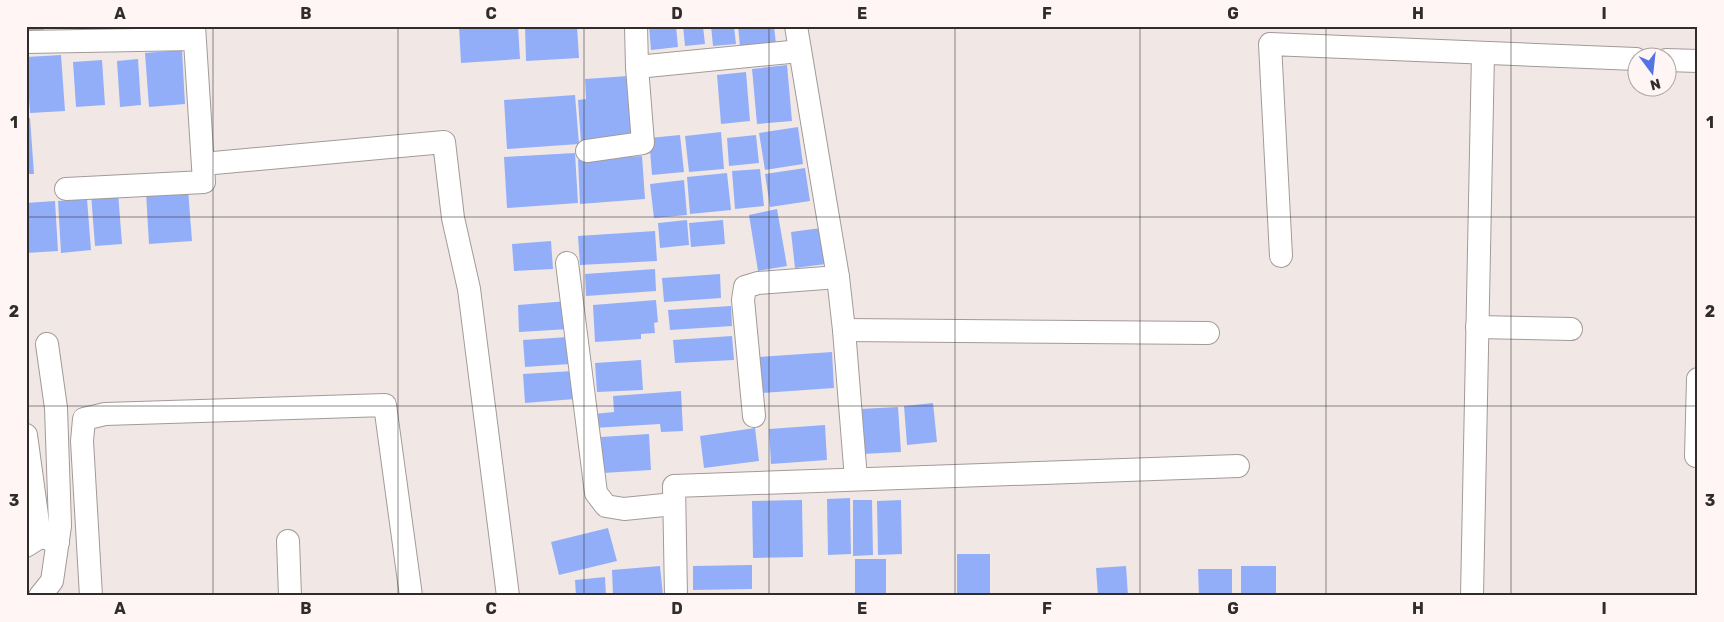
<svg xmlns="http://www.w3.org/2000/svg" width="1724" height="622" font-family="Rubik,sans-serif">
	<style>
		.building { fill: #93aef9 }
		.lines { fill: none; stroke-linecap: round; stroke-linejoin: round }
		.street-casing { stroke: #a29a98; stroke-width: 24 }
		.street { stroke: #fff; stroke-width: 22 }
		.grid { fill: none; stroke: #2f2c2b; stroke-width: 1; stroke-opacity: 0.55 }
		.neatline { fill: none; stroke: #2f2c2b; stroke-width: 2 }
		.grid-label { font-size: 16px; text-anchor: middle; font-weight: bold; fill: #2f2c2b }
	</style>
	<rect width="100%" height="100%" fill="#f1e8e6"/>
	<g class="building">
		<path d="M 26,26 L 44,26 L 43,35 L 26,34 Z"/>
		<path d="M 459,26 L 518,26 L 520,59 L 461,63 Z"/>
		<path d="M 525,26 L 577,26 L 579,58 L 526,61 Z"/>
		<path d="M 649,26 L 676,26 L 678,47 L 651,50 Z"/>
		<path d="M 683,26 L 703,26 L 705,44 L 685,46 Z"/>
		<path d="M 711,26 L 734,26 L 736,44 L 713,46 Z"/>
		<path d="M 738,26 L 774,26 L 776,44 L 740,47 Z"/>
		<path d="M 182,50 L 185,104 L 149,107 L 145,53 Z"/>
		<path d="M 61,55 L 65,111 L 30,113 L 26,57 Z"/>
		<path d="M 138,59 L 141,105 L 120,107 L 117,61 Z"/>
		<path d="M 102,60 L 105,105 L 76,107 L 73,62 Z"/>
		<path d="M 787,65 L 792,121 L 757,124 L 752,69 Z"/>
		<path d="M 746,72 L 750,121 L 721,124 L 717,75 Z"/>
		<path d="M 628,76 L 632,139 L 581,142 L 578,100 L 586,99 L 585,79 Z"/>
		<path d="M 575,95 L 579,144 L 507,149 L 504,100 Z"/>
		<path d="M 26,118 L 30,118 L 34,174 L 26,174 Z"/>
		<path d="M 798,127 L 803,164 L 765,170 L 759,133 Z"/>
		<path d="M 721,132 L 724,169 L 689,172 L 685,136 Z"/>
		<path d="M 680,135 L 684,172 L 652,175 L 649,138 Z"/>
		<path d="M 756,135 L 759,163 L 729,166 L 727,138 Z"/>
		<path d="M 575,153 L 578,203 L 507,208 L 504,157 Z"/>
		<path d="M 642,156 L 645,199 L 580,204 L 578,160 Z"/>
		<path d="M 805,168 L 810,201 L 770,207 L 765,174 Z"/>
		<path d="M 760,169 L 764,206 L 735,209 L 732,171 Z"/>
		<path d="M 727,173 L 731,210 L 690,214 L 687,177 Z"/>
		<path d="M 684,180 L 687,215 L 654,218 L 650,184 Z"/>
		<path d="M 188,189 L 192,241 L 149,244 L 146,192 Z"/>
		<path d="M 118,192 L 122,244 L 95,246 L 91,194 Z"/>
		<path d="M 87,199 L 91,250 L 61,253 L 58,201 Z"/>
		<path d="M 55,201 L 58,251 L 26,253 L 26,203 Z"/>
		<path d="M 777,209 L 787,266 L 758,271 L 749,215 Z"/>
		<path d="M 687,220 L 689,245 L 660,248 L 658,223 Z"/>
		<path d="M 723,220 L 725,244 L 691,247 L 689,223 Z"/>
		<path d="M 821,228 L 826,264 L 795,268 L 791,232 Z"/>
		<path d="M 655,231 L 657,261 L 580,265 L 578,236 Z"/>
		<path d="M 551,241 L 553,269 L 514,271 L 512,244 Z"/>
		<path d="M 655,269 L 656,291 L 586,296 L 585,274 Z"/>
		<path d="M 720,274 L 721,298 L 664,302 L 662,278 Z"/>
		<path d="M 656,300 L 658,322 L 654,323 L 655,333 L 641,334 L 641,339 L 595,342 L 593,305 Z"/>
		<path d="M 568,301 L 569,329 L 519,332 L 518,305 Z"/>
		<path d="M 731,306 L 732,326 L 670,330 L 668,310 Z"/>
		<path d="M 732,336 L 734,360 L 675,363 L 673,340 Z"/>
		<path d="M 568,337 L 570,364 L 525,367 L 523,340 Z"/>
		<path d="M 832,352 L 834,388 L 762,393 L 759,357 Z"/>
		<path d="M 641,360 L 643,390 L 597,392 L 595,363 Z"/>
		<path d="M 573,371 L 575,399 L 525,403 L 523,374 Z"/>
		<path d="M 681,391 L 683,431 L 661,432 L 660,424 L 594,428 L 594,414 L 614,412 L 613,396 Z"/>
		<path d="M 933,403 L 937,442 L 907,445 L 904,406 Z"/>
		<path d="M 898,407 L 901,452 L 862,454 L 860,409 Z"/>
		<path d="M 825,425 L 827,460 L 771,464 L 769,429 Z"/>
		<path d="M 755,428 L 759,461 L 704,468 L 700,436 Z"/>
		<path d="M 649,434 L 651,470 L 603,473 L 601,437 Z"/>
		<path d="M 850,498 L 851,554 L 828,555 L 827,499 Z"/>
		<path d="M 802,500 L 803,557 L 753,558 L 752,501 Z"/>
		<path d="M 853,500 L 872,500 L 873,555 L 853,556 Z"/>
		<path d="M 901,500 L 902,554 L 878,555 L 877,501 Z"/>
		<path d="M 608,528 L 617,561 L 559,575 L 551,542 Z"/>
		<rect x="957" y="554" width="33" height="42"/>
		<rect x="855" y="559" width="31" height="37"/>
		<path d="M 752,565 L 752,589 L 693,590 L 693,566 Z"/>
		<path d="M 660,566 L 663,596 L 613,596 L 612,570 Z"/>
		<path d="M 1126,566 L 1128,596 L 1098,596 L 1096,568 Z"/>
		<rect x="1241" y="566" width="35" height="30"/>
		<path d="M 1198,569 L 1232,569 L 1232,596 L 1199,596 Z"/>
		<path d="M 605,577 L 606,596 L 576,596 L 575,580 Z"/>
	</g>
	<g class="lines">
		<g class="street-casing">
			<g id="street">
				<path d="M 796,26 L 838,277 L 844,330 L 856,479"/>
				<path d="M 26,42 L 194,39"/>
				<path d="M 1666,60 L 1698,61"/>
				<path d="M 637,67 L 800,51"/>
				<path d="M 587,151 L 643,143 L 637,67 L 636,26"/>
				<path d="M 203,164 L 444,142 L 453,218 L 469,289 L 508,596"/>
				<path d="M 66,189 L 204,182 L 194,26"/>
				<path d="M 1281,256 L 1270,44 L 1636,59"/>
				<path d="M 567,263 L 596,493 L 606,506 L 624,509 L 674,504"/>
				<path d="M 1477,327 L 1571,329"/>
				<path d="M 844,330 L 1208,333"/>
				<path d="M 1698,379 L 1696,456 L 1698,456"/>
				<path d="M 754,416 L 743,300 L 745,287 L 758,283 L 838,277"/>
				<path d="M 26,435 L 39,530 L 48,539 L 58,542"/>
				<path d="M 288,541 L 290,596"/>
				<path d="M 26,546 L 37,539 L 39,530"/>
				<path d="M 40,596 L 52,581 L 60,526 L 56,408 L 47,344"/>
				<path d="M 91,596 L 82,441 L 84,419 L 105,414 L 385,405 L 411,596"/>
				<path d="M 676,596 L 674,486 L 1238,466"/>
				<path d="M 1472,596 L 1483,53"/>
			</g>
		</g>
		<use href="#street" class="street"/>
	</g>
	<path class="grid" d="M 213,26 L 213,596M 398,26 L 398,596M 584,26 L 584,596M 769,26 L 769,596M 955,26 L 955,596M 1140,26 L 1140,596M 1326,26 L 1326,596M 1511,26 L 1511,596M 26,217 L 1698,217M 26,406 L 1698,406"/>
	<rect width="1724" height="622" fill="none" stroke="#fff5f4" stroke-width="55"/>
	<g transform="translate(1652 72) rotate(165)"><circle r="24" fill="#fff5f4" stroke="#aca5a4"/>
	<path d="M0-4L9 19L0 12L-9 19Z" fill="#5373e7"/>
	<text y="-8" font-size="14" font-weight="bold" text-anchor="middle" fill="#2f2c2b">N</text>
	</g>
	<rect x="28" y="28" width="1668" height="566" class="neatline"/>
	<g class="grid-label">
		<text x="120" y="19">A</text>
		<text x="306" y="19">B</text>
		<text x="491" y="19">C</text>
		<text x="677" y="19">D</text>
		<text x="862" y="19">E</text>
		<text x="1047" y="19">F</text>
		<text x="1233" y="19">G</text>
		<text x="1418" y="19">H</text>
		<text x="1604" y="19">I</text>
		<text x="14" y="128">1</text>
		<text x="1710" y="128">1</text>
		<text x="14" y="317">2</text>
		<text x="1710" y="317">2</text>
		<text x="14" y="506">3</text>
		<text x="1710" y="506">3</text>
		<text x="120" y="614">A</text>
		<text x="306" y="614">B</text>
		<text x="491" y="614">C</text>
		<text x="677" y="614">D</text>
		<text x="862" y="614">E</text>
		<text x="1047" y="614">F</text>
		<text x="1233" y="614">G</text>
		<text x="1418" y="614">H</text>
		<text x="1604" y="614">I</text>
	</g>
</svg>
